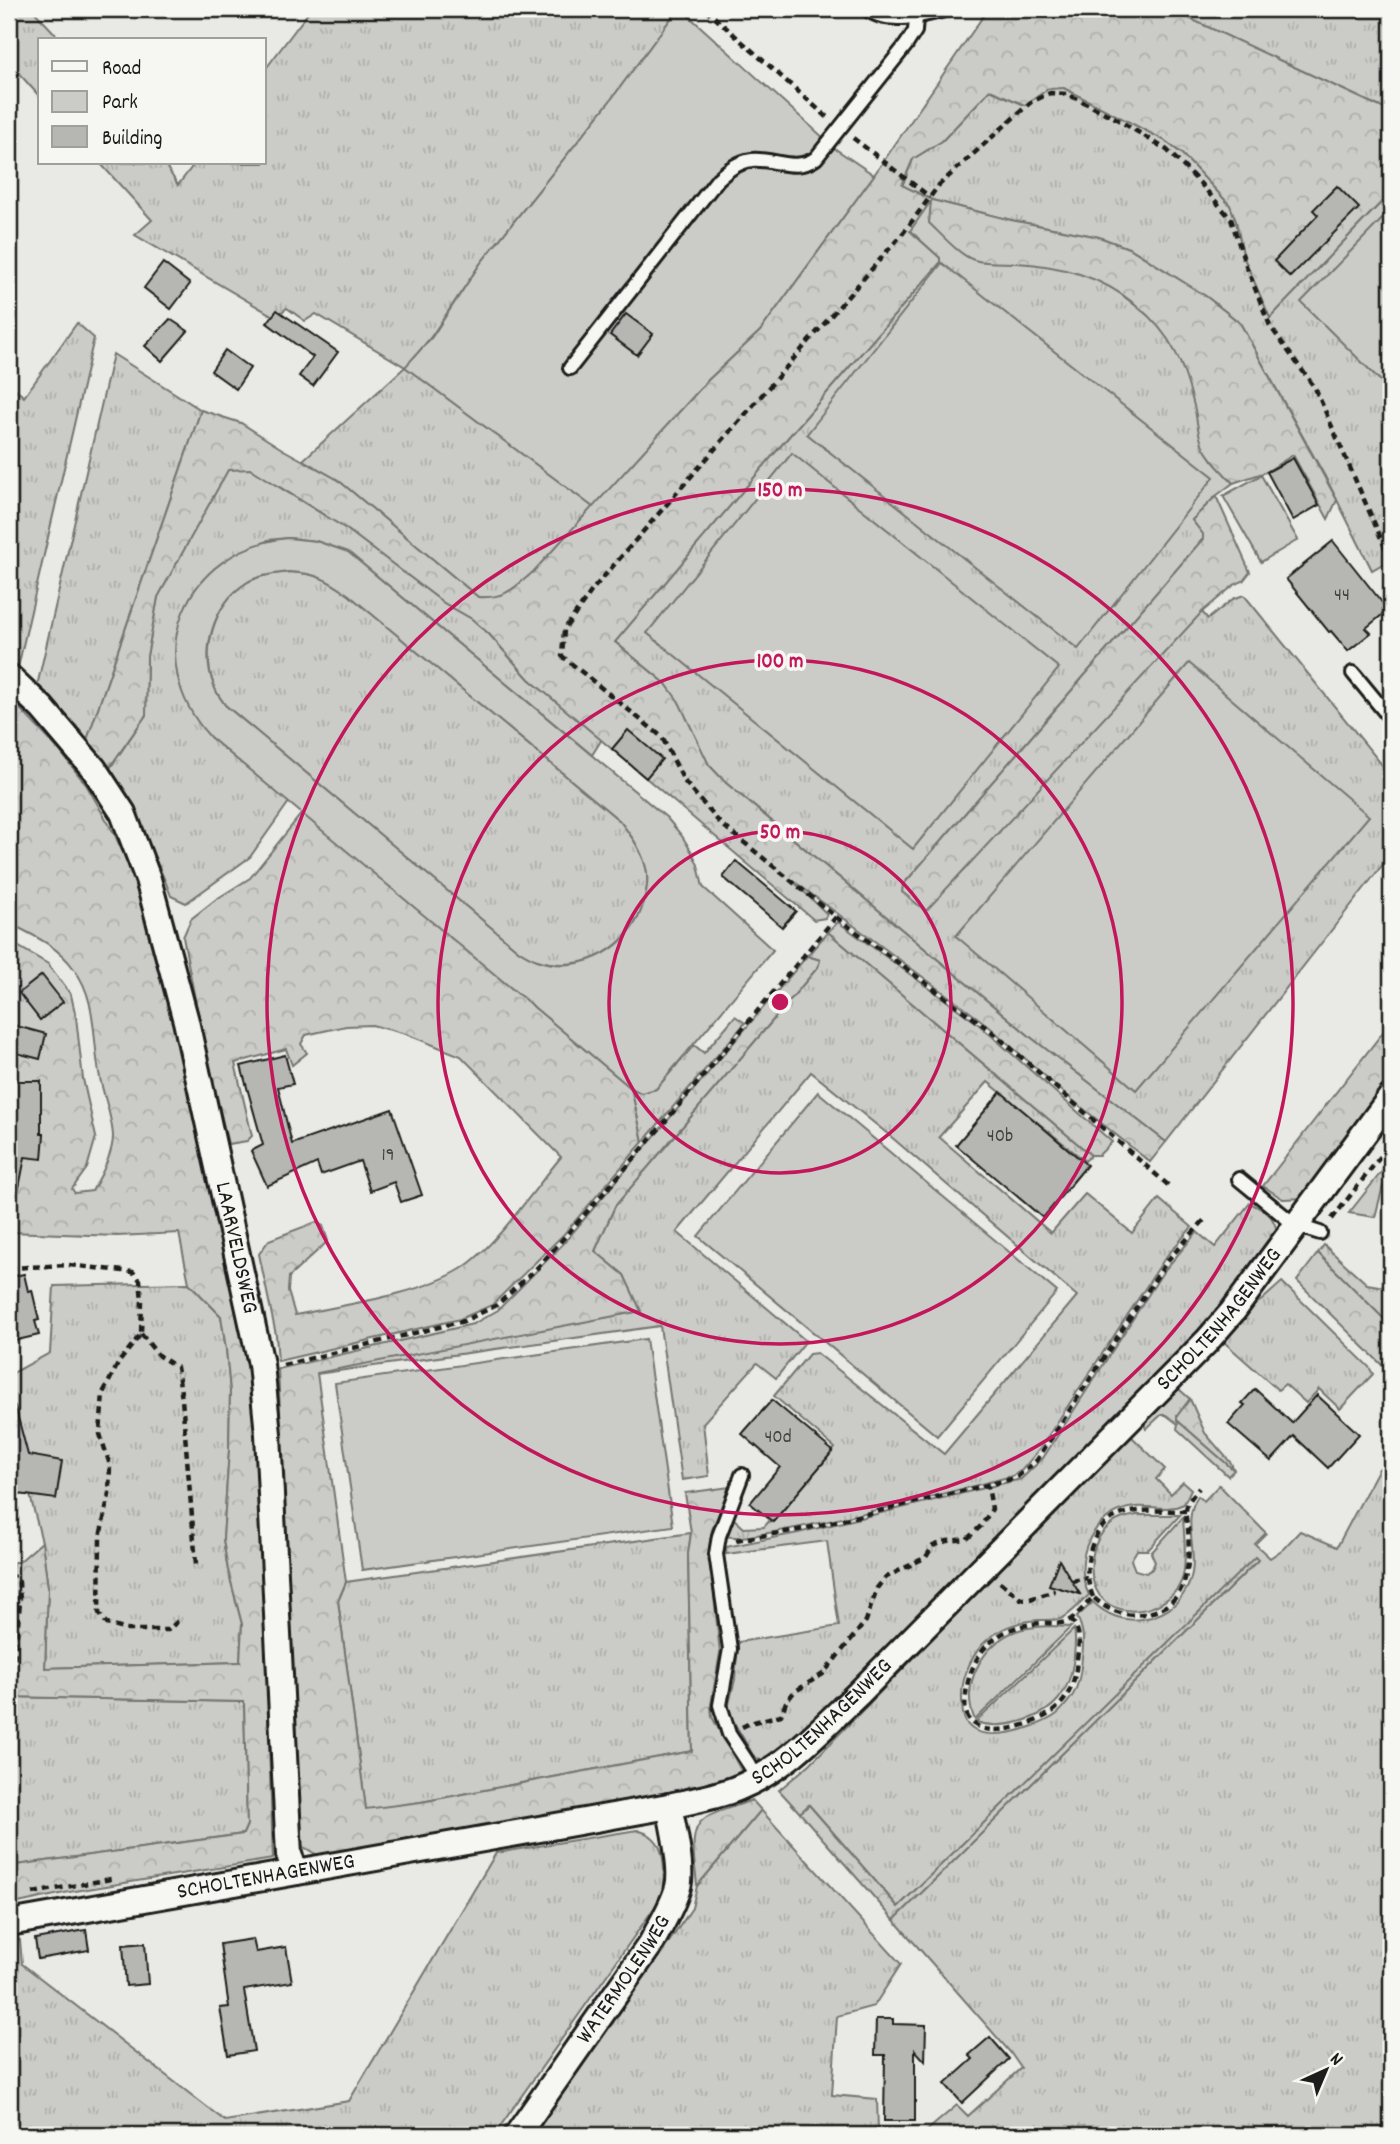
<svg xmlns="http://www.w3.org/2000/svg" width="1400" height="2144" font-family="Dekko,sans-serif">
	<style>
		.grass { fill: url(#grass-tufts); stroke: #747472; stroke-width: 2 }
		.forest { fill: url(#forest-crowns); stroke: #747472; stroke-width: 2 }
		.park { fill: #cbcbc7; stroke: #747472; stroke-width: 2; fill-rule: evenodd }
		.building { fill: #b6b6b3; stroke: #1c1c1c; stroke-width: 2 }
		.lines { fill: none; stroke-linecap: round; stroke-linejoin: round }
		.service-casing { stroke: #1c1c1c; stroke-width: 18 }
		.minor-casing { stroke: #1c1c1c; stroke-width: 30 }
		.path { stroke: #1c1c1c; stroke-width: 4.5; stroke-dasharray: 7 5; stroke-linecap: butt }
		.service { stroke: #f6f6f2; stroke-width: 12 }
		.minor { stroke: #f6f6f2; stroke-width: 24 }
		.ring { fill: none; stroke: #c2185b; stroke-width: 3.5 }
		.labels { text-anchor: middle; dominant-baseline: central; stroke-width: 7; stroke-linejoin: round; paint-order: stroke }
		.number-label { font-size: 19px; fill: #424242 }
		.street-label { font-size: 23px; fill: #1c1c1c; stroke: #f6f6f2 }
		.centre { fill: #c2185b; stroke: #f6f6f2; stroke-width: 3.5 }
		.ring-label { font-size: 21px; text-anchor: middle; font-weight: bold; fill: #c2185b; stroke: #f6f6f2; stroke-width: 7; stroke-linejoin: round; paint-order: stroke }
	</style>
	<defs>
		<pattern id="grass-tufts" width="24" height="20" patternUnits="userSpaceOnUse" patternTransform="scale(1.75)"><rect width="24" height="20" fill="#cbcbc7"/><path d="M3 7l-1-3M5 7V3M7 7l1-3M15 17l-1-3M17 17v-4M19 17l1-3" fill="none" stroke="#aeaeaa"/></pattern>
		<pattern id="forest-crowns" width="20" height="18" patternUnits="userSpaceOnUse" patternTransform="scale(1.75)"><rect width="20" height="18" fill="#cbcbc7"/><path d="M2 6a3 3 0 1 1 6 0M12 15a3 3 0 1 1 6 0" fill="none" stroke="#aeaeaa"/></pattern>
	</defs>
	<rect width="100%" height="100%" fill="#e9e9e5"/>
	<filter id="ink" filterUnits="userSpaceOnUse"><feTurbulence type="fractalNoise" baseFrequency=".0143" numOctaves="2"/><feDisplacementMap in="SourceGraphic" scale="14" xChannelSelector="R" yChannelSelector="G"/><feConvolveMatrix kernelMatrix="1 2 1 2 8 2 1 2 1" color-interpolation-filters="sRGB"/></filter>
	<g filter="url(#ink)">
		<g class="grass">
			<path d="M 9,9 L 32,9 L 61,40 L 40,40 L 40,97 L 9,62 Z"/>
			<path d="M 311,9 L 678,9 L 610,101 L 480,264 L 431,337 L 406,367 L 593,507 C 571,530 535,577 510,592 C 500,598 489,598 478,597 L 338,480 L 303,460 L 405,367 L 316,314 L 305,321 L 287,308 L 275,317 L 135,235 L 152,220 L 100,163 L 164,163 L 178,185 L 195,163 L 264,163 L 264,71 Z"/>
			<path d="M 1169,9 L 1391,9 L 1391,112 Z"/>
			<path d="M 1048,88 L 1064,88 L 1164,140 L 1181,153 L 1230,205 L 1236,221 L 1244,258 L 1270,318 L 1391,192 L 1391,559 L 1372,570 L 1328,482 L 1240,323 L 1207,297 L 1131,249 L 1099,237 L 1011,220 L 932,200 L 1037,264 L 1069,269 L 1094,278 L 1116,290 L 1151,318 L 1170,339 L 1182,362 L 1212,460 L 1233,483 L 1216,496 L 1192,520 L 1203,534 L 1203,539 L 903,885 L 1202,612 L 1208,619 L 1233,599 L 1244,595 L 1391,776 L 1391,854 L 1166,1142 L 1033,1039 L 726,783 L 709,765 L 666,684 L 615,642 L 784,442 L 940,263 L 940,258 L 910,231 L 902,186 L 913,159 L 942,141 L 990,90 L 1025,105 Z"/>
			<path d="M 77,323 L 94,338 L 16,676 L 9,668 L 9,383 L 24,397 Z"/>
			<path d="M 113,354 L 201,410 L 85,746 L 35,695 Z"/>
			<path d="M 228,469 L 250,469 L 348,530 L 444,603 L 472,619 L 489,634 L 529,679 L 602,739 L 592,755 L 348,552 L 316,541 L 288,538 L 268,540 L 198,585 L 210,737 L 289,802 L 250,857 L 186,903 L 171,896 C 155,852 132,813 106,774 L 146,715 L 147,656 L 158,597 Z"/>
			<path d="M 289,572 C 315,573 327,579 349,595 L 620,821 C 630,835 640,847 645,864 C 649,875 647,890 644,901 C 633,947 583,975 537,960 C 531,958 524,954 518,950 L 225,705 C 221,699 216,693 214,686 C 201,650 213,605 246,583 C 259,575 274,574 289,572 Z"/>
			<path d="M 828,932 L 1091,1155 L 1085,1161 L 988,1082 L 939,1137 L 1051,1233 L 1085,1194 L 1132,1233 L 1159,1199 L 1192,1227 L 1165,1258 L 1039,1450 L 1022,1470 L 1012,1476 C 974,1486 748,1545 727,1536 L 734,1519 L 744,1528 L 764,1527 L 770,1520 L 773,1522 L 835,1448 L 774,1396 L 809,1354 L 817,1353 L 944,1454 L 1077,1296 L 889,1135 L 811,1072 L 677,1232 L 806,1341 L 776,1378 L 757,1363 L 703,1423 L 709,1476 L 682,1480 L 660,1326 L 317,1374 L 316,1372 L 640,1311 L 624,1275 L 595,1251 L 615,1206 L 818,967 L 820,960 L 807,956 Z"/>
			<path d="M 735,1016 L 745,1023 L 643,1142 L 631,1088 L 641,1093 L 656,1089 L 694,1045 L 704,1053 Z"/>
			<path d="M 1391,1160 L 1388,1186 L 1383,1186 L 1375,1217 L 1349,1213 Z"/>
			<path d="M 1250,1203 C 1269,1213 1273,1214 1278,1235 L 1183,1354 L 824,1713 L 767,1761 L 759,1760 L 753,1755 L 729,1714 L 729,1704 L 735,1679 L 738,1642 L 839,1626 L 827,1541 L 726,1554 L 726,1547 L 798,1533 L 1021,1479 L 1043,1458 L 1163,1272 L 1197,1232 L 1215,1247 Z"/>
			<path d="M 1324,1245 L 1367,1284 L 1391,1288 L 1391,1326 L 1318,1253 Z"/>
			<path d="M 1282,1282 L 1369,1367 L 1373,1374 L 1340,1409 L 1319,1389 L 1306,1403 L 1285,1384 L 1278,1390 L 1225,1343 L 1223,1335 L 1238,1315 L 1262,1300 Z"/>
			<path d="M 189,1283 L 221,1316 L 226,1349 L 230,1391 L 229,1450 L 223,1539 L 228,1570 L 242,1624 L 240,1662 L 45,1668 L 48,1588 L 42,1542 L 9,1413 L 9,1375 L 50,1353 L 54,1286 Z"/>
			<path d="M 1174,1389 L 1180,1390 L 1190,1399 L 1177,1416 L 1177,1420 L 1234,1470 L 1228,1476 L 1177,1429 L 1178,1424 L 1166,1415 L 1161,1415 L 1146,1429 L 1143,1422 Z"/>
			<path d="M 1131,1436 L 1165,1469 L 1156,1479 L 1171,1494 L 1183,1482 L 1191,1489 L 1184,1504 C 1168,1512 1152,1505 1135,1507 C 1093,1512 1071,1558 1089,1595 C 1081,1602 1070,1616 1060,1619 C 1054,1620 1046,1620 1039,1620 C 1016,1621 998,1628 982,1645 C 970,1659 961,1679 962,1699 C 962,1705 962,1714 965,1720 C 977,1748 1039,1728 1057,1714 C 1062,1710 1067,1703 1071,1698 C 1079,1687 1081,1671 1082,1657 C 1084,1642 1084,1630 1077,1617 L 1093,1602 C 1106,1615 1124,1622 1142,1619 C 1155,1617 1167,1612 1176,1603 C 1212,1567 1176,1527 1198,1496 L 1204,1501 L 1219,1485 L 1266,1533 L 1255,1544 L 1270,1558 L 1283,1549 L 1300,1531 L 1337,1547 L 1378,1470 L 1391,1456 L 1391,2135 L 525,2135 L 591,2053 L 667,1945 L 692,1908 L 697,1886 L 761,1810 L 901,1964 L 874,2006 L 837,2016 L 832,2095 L 877,2099 L 878,2131 L 923,2134 L 957,2105 L 968,2116 L 1021,2068 L 1010,2052 L 894,1920 L 1257,1561 L 1255,1558 L 898,1907 L 809,1805 L 800,1813 L 779,1790 L 810,1764 Z"/>
			<path d="M 1137,1515 L 1180,1515 L 1148,1550 L 1137,1550 L 1131,1560 L 1135,1570 L 1146,1573 L 1152,1569 L 1155,1562 L 1151,1553 L 1183,1517 C 1184,1536 1187,1558 1183,1576 C 1175,1609 1122,1624 1100,1596 C 1086,1577 1090,1542 1108,1527 C 1116,1519 1126,1517 1137,1515 Z"/>
			<path d="M 691,1533 L 688,1554 L 692,1751 L 421,1802 L 366,1810 L 338,1601 L 346,1582 Z"/>
			<path d="M 1049,1626 L 1071,1627 L 975,1720 C 959,1686 983,1643 1016,1631 C 1026,1627 1038,1627 1049,1626 Z"/>
			<path d="M 1074,1629 C 1076,1637 1075,1647 1074,1656 C 1070,1692 1056,1712 1019,1722 C 1004,1726 991,1727 976,1722 Z"/>
			<path d="M 9,1697 L 244,1702 L 247,1825 L 243,1834 L 9,1866 Z"/>
			<path d="M 637,1830 C 642,1832 648,1833 652,1837 C 668,1850 665,1883 659,1901 L 494,2135 L 9,2135 L 9,1933 L 20,1940 L 22,1964 L 225,2121 L 349,2101 L 496,1853 Z"/>
		</g>
		<g class="forest">
			<path d="M 988,9 L 1169,9 L 1391,112 L 1391,192 L 1270,318 L 1244,258 L 1236,221 L 1230,205 L 1181,153 L 1164,140 L 1064,88 L 1048,89 L 1025,105 L 990,90 L 942,141 L 913,159 L 902,185 L 932,200 L 1011,220 L 1099,237 L 1131,249 L 1207,297 L 1240,323 L 1337,500 L 1328,519 L 1293,455 L 1266,472 L 1233,483 C 1223,472 1210,461 1203,446 C 1198,435 1197,421 1195,410 C 1184,365 1173,335 1136,305 C 1101,276 1062,266 1017,263 C 1005,262 987,264 974,260 C 959,255 941,234 929,223 L 931,201 L 910,231 L 940,258 L 940,263 L 784,442 L 615,642 L 666,684 L 679,702 L 709,765 L 726,783 L 1033,1039 L 1166,1142 L 1150,1162 L 1070,1098 L 986,1024 L 791,879 L 827,914 L 825,918 L 814,920 L 529,679 L 489,634 L 472,619 L 444,603 L 348,530 L 251,469 L 228,470 L 158,597 L 147,656 L 146,715 L 105,774 L 85,746 L 201,410 L 241,423 L 282,449 L 338,480 L 478,597 C 505,599 513,589 533,572 L 708,380 L 760,331 L 874,175 Z"/>
			<path d="M 1216,496 L 1250,572 L 1243,581 L 1234,585 L 1202,612 L 926,911 L 902,892 L 903,885 L 1203,539 L 1203,534 L 1192,520 Z"/>
			<path d="M 9,697 L 59,750 L 87,786 L 114,833 L 131,871 L 157,954 L 196,1103 L 257,1389 L 273,1859 L 69,1892 L 9,1905 L 9,1866 L 243,1834 L 247,1825 L 244,1702 L 9,1697 L 9,1608 L 13,1562 L 19,1562 L 42,1542 L 48,1588 L 45,1668 L 240,1662 L 242,1624 L 228,1570 L 223,1539 L 229,1450 L 230,1391 L 226,1349 L 221,1316 L 189,1283 L 179,1233 L 117,1236 L 9,1232 L 9,941 L 48,964 L 71,995 L 76,1017 L 83,1079 L 96,1137 L 87,1168 L 72,1189 L 75,1193 L 92,1191 C 101,1176 113,1154 113,1136 C 112,1117 104,1097 100,1078 C 92,1041 98,1001 74,969 C 58,946 33,935 9,923 Z"/>
			<path d="M 302,813 L 631,1088 L 643,1142 L 564,1234 L 492,1305 L 460,1319 L 278,1361 L 276,1335 L 259,1254 L 269,1240 L 316,1222 L 323,1226 L 328,1241 L 289,1277 L 288,1291 L 295,1315 C 343,1305 419,1295 461,1269 C 493,1250 535,1188 561,1157 L 461,1056 L 406,1034 L 372,1025 L 346,1026 L 306,1035 L 301,1044 L 307,1053 L 292,1065 L 286,1049 L 235,1063 L 252,1136 L 247,1141 L 228,1144 L 200,1025 L 183,937 L 191,919 L 215,900 L 250,878 Z"/>
			<path d="M 838,922 L 977,1023 L 1112,1142 L 1099,1155 L 1091,1155 L 828,932 Z"/>
			<path d="M 807,956 L 820,960 L 818,967 L 615,1206 L 595,1251 L 624,1275 L 641,1311 L 317,1373 L 346,1582 L 338,1601 L 366,1809 L 421,1802 L 692,1751 L 688,1554 L 691,1533 L 685,1493 L 730,1487 L 712,1530 L 709,1548 L 720,1653 L 711,1705 L 712,1717 L 742,1772 L 738,1777 L 666,1799 L 326,1860 L 300,1845 L 278,1369 L 473,1324 L 498,1310 L 563,1244 Z"/>
			<path d="M 1391,1022 L 1391,1084 L 1306,1198 L 1283,1199 L 1263,1186 Z"/>
			<path d="M 1318,1253 L 1391,1326 L 1391,1374 L 1297,1281 Z"/>
			<path d="M 1190,1399 L 1205,1433 L 1231,1463 L 1234,1470 L 1177,1420 L 1177,1416 Z"/>
			<path d="M 1255,1557 L 1258,1560 L 894,1920 L 800,1813 L 809,1805 L 898,1907 Z"/>
			<path d="M 752,1800 L 761,1810 L 697,1886 C 696,1867 686,1830 705,1818 C 715,1811 740,1805 752,1800 Z"/>
		</g>
		<g class="park">
			<path d="M 678,9 L 681,9 L 837,150 L 874,175 L 760,331 L 708,380 L 593,507 L 405,367 L 432,337 L 480,264 L 610,101 Z"/>
			<path d="M 1391,210 L 1391,391 L 1301,302 Z"/>
			<path d="M 942,263 L 1214,477 L 1078,649 L 807,434 Z"/>
			<path d="M 792,453 L 1059,668 L 913,849 L 647,633 Z"/>
			<path d="M 1261,475 L 1298,540 L 1261,562 L 1223,496 Z"/>
			<path d="M 288,538 L 316,541 L 348,552 L 667,818 L 682,836 L 693,854 L 698,865 L 703,887 L 773,950 L 656,1089 L 641,1093 L 631,1088 L 210,737 C 138,658 184,549 288,538 ZM 289,572 C 315,573 327,579 349,595 L 620,821 C 630,834 640,847 645,864 C 649,875 647,890 644,901 C 633,947 583,976 537,960 C 531,958 524,954 518,950 L 225,705 C 221,699 216,693 214,686 C 200,650 213,605 246,583 C 259,575 274,574 289,572 Z"/>
			<path d="M 1189,663 L 1369,816 L 1136,1090 L 956,936 Z"/>
			<path d="M 818,1092 L 1057,1292 L 937,1436 L 698,1236 Z"/>
			<path d="M 646,1339 L 673,1526 L 362,1570 L 335,1383 Z"/>
		</g>
		<g class="building">
			<path d="M 1337,186 L 1359,208 L 1290,277 L 1274,261 L 1318,215 L 1313,210 Z"/>
			<path d="M 163,263 L 190,284 L 171,309 L 144,288 Z"/>
			<path d="M 277,310 L 338,352 L 313,386 L 299,376 L 313,357 L 267,323 Z"/>
			<path d="M 626,314 L 653,334 L 637,355 L 610,335 Z"/>
			<path d="M 170,319 L 188,331 L 162,361 L 145,346 Z"/>
			<path d="M 225,350 L 250,368 L 236,389 L 211,371 Z"/>
			<path d="M 1293,458 L 1319,505 L 1293,520 L 1267,472 Z"/>
			<path d="M 1333,541 L 1388,610 L 1366,628 L 1371,633 L 1348,651 L 1331,631 L 1329,632 L 1286,579 Z"/>
			<path d="M 628,730 L 662,759 L 646,778 L 612,749 Z"/>
			<path d="M 736,861 L 796,911 L 782,927 L 723,877 Z"/>
			<path d="M 42,975 L 63,1002 L 40,1020 L 19,993 Z"/>
			<path d="M 13,1025 L 46,1034 L 40,1059 L 9,1051 Z"/>
			<path d="M 285,1055 L 293,1084 L 278,1087 L 292,1144 L 392,1109 L 422,1195 L 401,1202 L 394,1182 L 370,1191 L 360,1161 L 321,1175 L 317,1163 L 267,1186 L 251,1151 L 263,1145 L 241,1066 Z"/>
			<path d="M 9,1081 L 41,1081 L 41,1134 L 44,1134 L 42,1159 L 25,1157 L 17,1198 L 9,1197 Z"/>
			<path d="M 1001,1092 L 1087,1165 L 1043,1218 L 956,1145 Z"/>
			<path d="M 24,1274 L 28,1291 L 32,1290 L 39,1320 L 35,1321 L 39,1335 L 9,1342 L 9,1277 Z"/>
			<path d="M 1255,1389 L 1292,1423 L 1317,1395 L 1359,1434 L 1328,1468 L 1294,1436 L 1271,1461 L 1228,1424 L 1245,1405 L 1242,1403 Z"/>
			<path d="M 772,1400 L 833,1451 L 773,1522 L 750,1503 L 780,1467 L 742,1434 Z"/>
			<path d="M 15,1406 L 28,1455 L 62,1461 L 56,1499 L 11,1493 L 9,1407 Z"/>
			<path d="M 1059,1560 L 1080,1594 L 1049,1585 Z"/>
			<path d="M 86,1930 L 89,1950 L 38,1959 L 35,1939 Z"/>
			<path d="M 253,1939 L 256,1952 L 286,1947 L 292,1982 L 244,1990 L 254,2051 L 228,2055 L 220,2008 L 229,2007 L 220,1944 Z"/>
			<path d="M 145,1943 L 148,1984 L 126,1986 L 123,1945 Z"/>
			<path d="M 876,2019 L 893,2019 L 893,2024 L 926,2025 L 925,2061 L 915,2050 L 915,2121 L 884,2121 L 885,2055 L 875,2055 Z"/>
			<path d="M 990,2037 L 1009,2059 L 962,2103 L 945,2084 L 973,2059 L 969,2055 Z"/>
		</g>
		<g class="lines">
			<g class="service-casing">
				<g id="service">
					<path d="M 867,9 C 887,26 926,15 948,9"/>
					<path d="M 570,368 L 718,179 C 728,170 738,162 752,160 C 774,158 796,173 816,158 L 906,45 L 915,31 L 916,17"/>
					<path d="M 1353,673 L 1391,719"/>
					<path d="M 1239,1179 L 1295,1225 L 1320,1233"/>
					<path d="M 742,1475 L 719,1536 L 716,1554 L 730,1649 L 720,1705 L 729,1734 L 758,1778"/>
				</g>
			</g>
			<g class="minor-casing">
				<g id="minor">
					<path id="s1" d="M 9,677 L 42,708 L 94,769 L 123,813 L 148,879 L 186,1021 L 261,1364 L 268,1434 L 289,1855 L 296,1872"/>
					<path id="s2" d="M 9,1923 L 669,1806 C 692,1801 716,1797 738,1788 C 785,1769 822,1728 858,1694 L 1207,1341 L 1233,1311 L 1391,1097"/>
					<path id="s3" d="M 517,2135 L 652,1942 C 661,1924 673,1906 678,1887 C 683,1868 673,1826 669,1806"/>
				</g>
			</g>
			<g class="path">
				<path d="M 705,9 L 827,117"/>
				<path d="M 853,138 L 930,197"/>
				<path d="M 1168,1185 L 991,1031 L 836,917 L 720,823 L 684,781 L 662,737 L 562,656 L 564,630 L 593,589 L 904,232 L 939,185 L 1031,102 L 1050,93 L 1067,94 L 1115,118 L 1167,150 L 1200,183 L 1231,219 L 1245,263 L 1270,326 L 1315,388 L 1391,561"/>
				<path d="M 1332,1219 L 1391,1143"/>
				<path d="M 9,1268 L 68,1265 L 133,1272 L 140,1280 L 142,1300 L 141,1334 L 119,1362 L 103,1393 L 100,1434 L 110,1465 L 109,1495 L 100,1537 L 99,1613 L 107,1624 L 127,1630 L 168,1630 L 180,1619"/>
				<path d="M 141,1334 L 159,1356 L 177,1367 L 182,1399 L 196,1564"/>
				<path d="M 283,1365 L 464,1321 L 497,1305 L 539,1266 L 638,1154 L 836,917"/>
				<path d="M 736,1540 L 804,1529 L 1016,1478 L 1037,1460 L 1167,1261 L 1207,1217"/>
				<path d="M 9,1573 L 19,1582 L 20,1602 L 9,1719"/>
				<path d="M 1072,1581 L 1087,1578"/>
				<path d="M 1000,1582 L 1021,1599 L 1030,1599 L 1055,1591"/>
				<path d="M 1093,1597 C 1086,1580 1086,1565 1091,1548 C 1105,1501 1149,1512 1186,1511"/>
				<path d="M 1070,1619 C 1082,1630 1079,1644 1077,1659 C 1076,1677 1071,1694 1058,1707 C 1042,1723 986,1742 970,1720 C 964,1713 965,1703 966,1694 C 967,1679 974,1662 983,1650 C 1000,1630 1020,1624 1045,1623 C 1051,1623 1060,1624 1066,1622 C 1076,1618 1086,1604 1093,1597 C 1107,1610 1123,1617 1143,1614 C 1190,1607 1190,1565 1188,1528 C 1187,1523 1185,1517 1186,1511 C 1186,1503 1194,1494 1199,1488"/>
				<path d="M 742,1727 L 750,1723 L 781,1715 L 786,1702 L 794,1692 L 823,1674 L 866,1621 L 877,1588 L 885,1578 L 926,1557 L 933,1546 L 947,1541 L 967,1539 L 981,1526 L 992,1509 L 988,1486"/>
				<path d="M 33,1893 L 111,1879"/>
			</g>
			<use href="#service" class="service"/>
			<use href="#minor" class="minor"/>
		</g>
	</g>
	<g class="ring">
		<circle cx="780" cy="1002" r="171"/>
		<circle cx="780" cy="1002" r="342"/>
		<circle cx="780" cy="1002" r="513"/>
	</g>
	<g class="labels">
		<g class="number-label">
			<text x="1342" y="596">44</text>
			<text x="1000" y="1137">40b</text>
			<text x="388" y="1156">19</text>
			<text x="778" y="1438">40d</text>
		</g>
		<g class="street-label">
			<text stroke="none"><textPath href="#s1" startOffset="628">LAARVELDSWEG</textPath></text>
			<text stroke="none"><textPath href="#s2" startOffset="1416">SCHOLTENHAGENWEG</textPath></text>
			<text stroke="none"><textPath href="#s2" startOffset="849">SCHOLTENHAGENWEG</textPath></text>
			<text stroke="none"><textPath href="#s2" startOffset="261">SCHOLTENHAGENWEG</textPath></text>
			<text stroke="none"><textPath href="#s3" startOffset="189">WATERMOLENWEG</textPath></text>
		</g>
	</g>
	<circle cx="780" cy="1002" r="10" class="centre"/>
	<g class="ring-label">
		<text x="780" y="496">150 m</text>
		<text x="780" y="667">100 m</text>
		<text x="780" y="838">50 m</text>
	</g>
	<rect width="1400" height="2144" fill="none" stroke="#f6f6f2" stroke-width="35"/>
	<rect x="18" y="18" width="1365" height="2109" fill="none" stroke="#1c1c1c" stroke-width="2.5" filter="url(#ink)"/>
	<rect x="38" y="38" width="228" height="126" fill="#f6f6f2" stroke="#9f9f9c" stroke-width="2"/>
	<rect x="52" y="61" width="35" height="10" fill="#f6f6f2" stroke="#9f9f9c" stroke-width="2"/>
	<text x="102" y="74" font-size="21" fill="#1c1c1c">Road</text>
	<rect x="52" y="91" width="35" height="21" fill="#cbcbc7" stroke="#9f9f9c" stroke-width="2"/>
	<text x="102" y="108" font-size="21" fill="#1c1c1c">Park</text>
	<rect x="52" y="126" width="35" height="21" fill="#b6b6b3" stroke="#9f9f9c" stroke-width="2"/>
	<text x="102" y="144" font-size="21" fill="#1c1c1c">Building</text>
	<g transform="translate(1326 2070) rotate(44)" stroke="#f6f6f2" stroke-width="5" paint-order="stroke">
	<path d="M0-5L12 26L0 18L-12 26Z" fill="#1c1c1c"/>
	<text y="-10" font-size="19" font-weight="bold" text-anchor="middle" fill="#1c1c1c">N</text>
	</g>
</svg>
